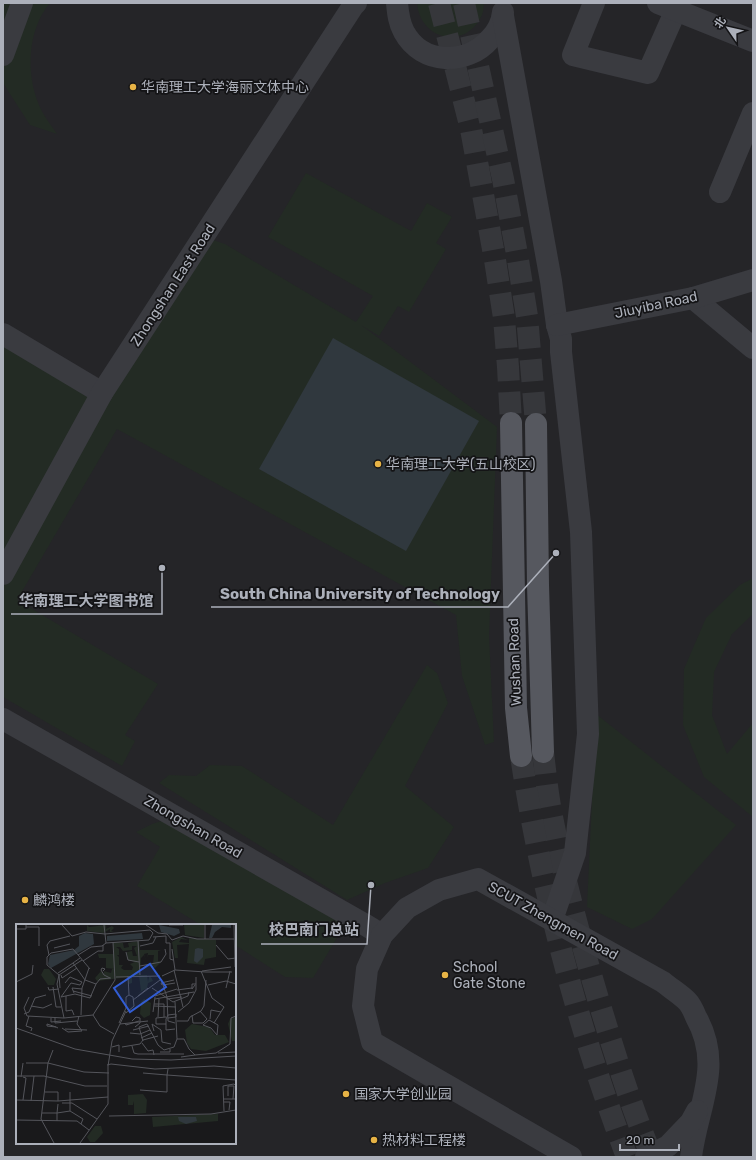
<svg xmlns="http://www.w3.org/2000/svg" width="756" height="1160" font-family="Rubik,'Noto Sans SC',sans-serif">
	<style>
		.built { fill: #252528; fill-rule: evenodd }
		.green { fill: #232b24 }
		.water { fill: #30383e }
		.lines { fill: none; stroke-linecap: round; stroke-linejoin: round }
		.major-tunnel { stroke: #36373b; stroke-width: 22; stroke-dasharray: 22 11; stroke-linecap: butt }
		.minor { stroke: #3a3b40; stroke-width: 22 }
		.major { stroke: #56585f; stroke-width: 22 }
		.poi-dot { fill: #e7b345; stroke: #141416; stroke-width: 1.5 }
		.labels { text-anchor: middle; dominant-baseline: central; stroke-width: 3.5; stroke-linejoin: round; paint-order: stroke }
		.poi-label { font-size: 14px; fill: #acb0ba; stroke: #141416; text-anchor: start }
		.street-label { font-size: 14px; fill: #acb0ba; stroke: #141416 }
		.inset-road { fill: none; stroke: #54555b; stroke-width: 1 }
		.view { fill: #325dd4; fill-opacity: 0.15; stroke: #325dd4; stroke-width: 2 }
		.inset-edge { fill: none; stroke: #acb0ba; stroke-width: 2 }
		.leader { fill: none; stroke: #acb0ba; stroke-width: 1.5 }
		.callout-dot { fill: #acb0ba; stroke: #141416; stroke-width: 1.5 }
		.callout-label { font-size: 15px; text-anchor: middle; font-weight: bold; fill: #acb0ba; stroke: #141416; stroke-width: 3.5; stroke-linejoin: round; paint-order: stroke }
	</style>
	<rect width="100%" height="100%" fill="#19191b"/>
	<path class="built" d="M 3,3 L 753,3 L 753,1157 L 3,1157 ZM 17,925 L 235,925 L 235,1143 L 17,1143 Z"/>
	<g class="green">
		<path d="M 3,3 L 50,3 C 27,30 26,74 39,105 C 43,115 51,125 57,134 L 30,125 L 3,83 Z"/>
		<path d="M 417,3 L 484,3 C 484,7 483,12 482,15 C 467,50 420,41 417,3 Z"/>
		<path d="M 306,173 L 411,231 L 427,203 L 452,217 L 436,243 L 446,249 L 409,312 L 398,306 L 379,336 L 361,325 L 497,427 L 489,636 L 494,742 L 485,745 L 462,676 L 456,615 L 117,429 L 17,600 L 158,684 L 125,735 L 135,741 L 122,766 L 3,697 L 3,581 L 204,237 L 225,244 L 356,322 L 373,296 L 268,237 Z"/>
		<path d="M 3,334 L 102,393 L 3,564 Z"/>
		<path d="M 753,578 L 753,614 L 732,634 L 714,672 L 712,715 L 727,754 L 753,723 L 753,817 L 704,777 L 683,725 L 684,669 L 706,618 L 740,585 Z"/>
		<path d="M 427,665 L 437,673 L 448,703 L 405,786 L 454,827 L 428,868 L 385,883 L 347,900 L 159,783 L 169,775 L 196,776 L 210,765 L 242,766 L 333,825 Z"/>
		<path d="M 596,714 L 736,825 L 652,919 L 632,929 L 587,907 Z"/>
		<path d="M 174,817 L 350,916 L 313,978 L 285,977 L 235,945 L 235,925 L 201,925 L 137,886 L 160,847 L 136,832 L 152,824 Z"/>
	</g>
	<path class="water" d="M 333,338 L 479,421 L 406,551 L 259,469 Z"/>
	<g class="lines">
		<g class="major-tunnel">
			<path d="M 439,3 L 471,129 L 495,260 L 504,318 L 508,367 L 511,423"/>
			<path d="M 464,3 L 503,179 L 517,254 L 527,316 L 536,424"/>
			<path d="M 543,752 C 545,770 547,788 550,806 C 562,872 580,938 599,1002 C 615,1055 631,1106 652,1157"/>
			<path d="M 521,756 C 542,893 578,1028 627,1157"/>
		</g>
		<g class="minor">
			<path d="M 397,3 C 398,14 399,23 404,32 C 422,65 467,66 490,39 C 497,32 502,22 503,12"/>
			<path d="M 594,3 L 573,55 L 648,73 L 679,3"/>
			<path d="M 658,3 L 753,41"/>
			<path d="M 503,16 L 551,281 L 557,325 L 561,339 L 561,352 L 581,532 L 588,734 L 575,853 L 552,920"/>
			<path d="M 3,55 L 22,3"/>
			<path d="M 720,192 L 753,113"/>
			<path d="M 693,298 L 753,348"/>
			<path d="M 557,325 L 693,298 L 753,280"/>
			<path d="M 3,334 L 102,393"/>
			<path d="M 3,574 L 102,393 L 353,6 L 356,3"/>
			<path d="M 3,719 L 364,924 L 382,935"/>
			<path d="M 571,1157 L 372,1042 L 363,1006 L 367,969 L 382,935 L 407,908 L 439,890 L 478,879 L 663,982 C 670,988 680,994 687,1001 C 691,1005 694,1012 696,1017 C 724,1066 697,1107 691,1157"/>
			<path d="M 646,1157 L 668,1146 L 691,1122 L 697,1111"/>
		</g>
		<g class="major">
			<path d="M 511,423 L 516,708 L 521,756"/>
			<path d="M 536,424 L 538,585 L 543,752"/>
		</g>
	</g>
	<g class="poi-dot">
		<circle cx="133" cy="87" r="4"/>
		<circle cx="378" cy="464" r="4"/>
		<circle cx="25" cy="900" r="4"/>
		<circle cx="445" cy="975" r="4"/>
		<circle cx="346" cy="1094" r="4"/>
		<circle cx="374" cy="1140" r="4"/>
	</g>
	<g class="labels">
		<g class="poi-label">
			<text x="141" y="87">华南理工大学海丽文体中心</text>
			<text x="386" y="464">华南理工大学(五山校区)</text>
			<text x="33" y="900">麟鸿楼</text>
			<text x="453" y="967">School<tspan x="453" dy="16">Gate Stone</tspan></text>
			<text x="354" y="1094">国家大学创业园</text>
			<text x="382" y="1140">热材料工程楼</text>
		</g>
		<g class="street-label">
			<text transform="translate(173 285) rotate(-57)">Zhongshan East Road</text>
			<text transform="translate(656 305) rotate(-12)">Jiuyiba Road</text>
			<text transform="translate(515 662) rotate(-92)">Wushan Road</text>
			<text transform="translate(193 827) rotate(30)">Zhongshan Road</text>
			<text transform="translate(553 921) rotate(29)">SCUT Zhengmen Road</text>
		</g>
	</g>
	<g transform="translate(16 924)">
		<rect width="220" height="220" fill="#19191b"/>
		<path d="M 71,1 L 73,3 L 90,1 L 90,5 L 96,2 L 98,4 L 95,7 L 98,8 L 94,8 L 94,5 L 87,9 L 71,7 ZM 168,1 L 188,1 L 188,14 L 169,11 ZM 165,13 L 172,16 L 165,15 L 163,18 L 173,19 L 173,14 L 200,16 L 200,33 L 189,35 L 188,41 L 171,39 L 173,20 L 161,21 L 162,34 L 159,34 L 156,18 ZM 123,17 L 124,26 L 145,26 L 142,27 L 142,37 L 145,38 L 139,44 L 135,41 L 131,43 L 137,39 L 138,31 L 132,31 L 131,34 L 132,29 L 128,30 L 130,37 L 128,31 L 125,34 L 124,51 L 131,51 L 132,58 L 133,53 L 135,53 L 137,57 L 132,59 L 131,64 L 121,70 L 125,67 L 123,52 L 116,53 L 116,59 L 113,60 L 113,53 L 81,57 L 79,54 L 85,47 L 88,50 L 88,47 L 95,49 L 96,45 L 90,45 L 99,45 L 90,44 L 90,34 L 83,34 L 82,30 L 98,30 L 97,18 L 107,19 L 108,24 L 113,23 L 112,19 ZM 116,22 L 121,22 L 118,24 L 121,32 L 117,32 L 116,27 L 111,28 L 112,36 L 119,38 L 114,40 L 117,43 L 116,46 L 108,46 L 105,44 L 107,41 L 103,41 L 103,44 L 103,33 L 101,31 L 103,31 L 103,25 L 100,23 L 104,23 L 107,27 L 116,26 ZM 28,45 L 33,45 L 40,55 L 38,61 L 32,61 L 25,51 ZM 128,75 L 135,79 L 134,91 L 128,94 L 124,90 L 125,78 ZM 220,93 L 220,117 L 216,117 L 212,100 L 214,95 ZM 176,100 L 193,103 L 199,111 L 209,111 L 213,118 L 190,127 L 175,125 L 171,119 L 169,106 ZM 127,170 L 131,176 L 130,189 L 118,190 L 118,177 L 117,181 L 112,181 L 112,171 ZM 202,190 L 202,197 L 137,203 L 136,193 ZM 79,202 L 85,202 L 87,209 L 79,218 L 74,218 L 71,213 Z" fill="#232b24" fill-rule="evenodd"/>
		<path d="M 143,1 L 163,5 L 164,9 L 158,12 L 145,8 ZM 196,1 L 215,1 L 215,4 L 206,3 L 199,8 L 196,14 L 193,14 ZM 69,9 L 77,10 L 78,20 L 35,44 L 32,40 L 34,31 L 58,26 L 63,22 L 63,12 ZM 126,9 L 127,15 L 91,17 L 91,12 ZM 182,24 L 187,25 L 187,33 L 181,39 L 178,37 L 179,25 ZM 162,193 L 180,193 L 181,197 L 170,200 L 163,197 Z" fill="#30383e"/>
		<path class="inset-road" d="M 0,1 L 0,5 L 10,5 L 10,1M 46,1 L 56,12 L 70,8 L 89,10 L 134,6 L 137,9 L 133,16 L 90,19 L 86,22 L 75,23 L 62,31M 88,1 L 90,19M 130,1 L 142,9 L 151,10 L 156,16M 153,1 L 167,1M 218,1 L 219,43M 10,3 L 23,3 L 23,22M 137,13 L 150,12 L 150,19 L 154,19 L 154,35 L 157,36M 189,15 L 189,1M 156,16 L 167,12 L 181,15 L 218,15M 122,17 L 124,51M 200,21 L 212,35 L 220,34M 124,22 L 137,19 L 140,13M 38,24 L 54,20M 156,25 L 159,46M 110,28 L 112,36 L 123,38M 33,31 L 31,21 L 34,17 L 54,12M 64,34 L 57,39 L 69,56 L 80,60 L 84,55 L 95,54M 67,37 L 82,27 L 87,27 L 87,21M 124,42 L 145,38 L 150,30 L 149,25M 158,46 L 167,83M 87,47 L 89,45 L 86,44 L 85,46 L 88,51 L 94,54M 185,47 L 196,74 L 208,83 L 198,99M 186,47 L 215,43M 190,48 L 216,48M 42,49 L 57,39M 45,51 L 46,54 L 61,44M 112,52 L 113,71M 146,52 L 159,46 L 190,48M 100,53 L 144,52M 145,55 L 151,73 L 152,97 L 159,99M 0,58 L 16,50 L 17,41M 49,59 L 54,53 L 66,58M 146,61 L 145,59 L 158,56M 147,61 L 159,59M 179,61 L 176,65 L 176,60 L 180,60M 192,61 L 210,57 L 220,60M 32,63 L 33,66 L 43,65M 37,63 L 40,83 L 45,83M 44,64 L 43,51 L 66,36M 136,64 L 157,78 L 172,72 L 173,68M 210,64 L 214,47M 161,66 L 176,64M 57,67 L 76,72M 58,69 L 56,64 L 66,65M 50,72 L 50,87 L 56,86 L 58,91M 122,72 L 132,64M 139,72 L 161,65M 13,73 L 8,84 L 11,92 L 48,94 L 77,91M 45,73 L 59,70 L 74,74 L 80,60M 45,73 L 55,59 L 64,61 L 66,58M 139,75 L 178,68M 151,75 L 166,73M 117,76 L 144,56M 138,80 L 148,80 L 148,93M 15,82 L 27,84 L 36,80M 138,82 L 160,83M 137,88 L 139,73M 162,88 L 173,79 L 180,66 L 180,53M 110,89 L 118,82 L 117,73 L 113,71M 8,90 L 13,88 L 19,74 L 30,71M 65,91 L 66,64 L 73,44M 77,91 L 99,56 L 97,18M 77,91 L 84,102 L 98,110M 176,91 L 177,99 L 187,99 L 191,95 L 184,87M 13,92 L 10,102 L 16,104 L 15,107M 142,93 L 143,75M 35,94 L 35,98 L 45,97M 39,94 L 39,99 L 61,97M 48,94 L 41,60 L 43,51 L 31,41 L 31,33 L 35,29 L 57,25 L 74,45M 152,94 L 160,93 L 160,90 L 152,91 L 150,95 L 150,106 L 159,105M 194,95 L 195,86 L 205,88M 193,96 L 202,101 L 201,111 L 195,104 L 187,101 ZM 116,97 L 120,93 L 124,94 L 124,99 L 119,103M 161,97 L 172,97 L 174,93 L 185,87 L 188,82 L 190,56M 103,99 L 110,84 L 110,73 L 113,71M 109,99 L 110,101 L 123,97M 104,100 L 132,97M 150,100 L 140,100 L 140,94 L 150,93M 40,103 L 31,102 L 31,100 L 40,103 L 42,104M 0,104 L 59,125 L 116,135 L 155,136 L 220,132M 46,104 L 52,108 L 66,107 L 61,100 L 63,92M 49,105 L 71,106M 117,106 L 133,102M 138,107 L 136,100 L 145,106 L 146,118 L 155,120M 114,109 L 124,110 L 134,106M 125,114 L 136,109M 161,115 L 168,115 L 173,125 L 179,131 L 200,129 L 214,120 L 215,94 L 220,92M 127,117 L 123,103 L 131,100 L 142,121 L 148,126 L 158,123 L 161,115 L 159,78M 126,119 L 132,127 L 137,126 L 138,131M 116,122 L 118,129 L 122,130 L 168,130M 96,123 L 103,121 L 103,128M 106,123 L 124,120 L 127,116 L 142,112M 37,126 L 32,139 L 25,195 L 38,219M 144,128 L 154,128 L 154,125M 202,129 L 220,128M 165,133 L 179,131M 10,139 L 32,139 L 68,148 L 93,149M 91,141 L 95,140 L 139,145 L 198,142 L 220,144M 127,149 L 151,151 L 152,145M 0,152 L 28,152 L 69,162 L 91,162M 5,153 L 7,139M 124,166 L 151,168 L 151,151 L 220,156M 29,168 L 42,168 L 42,177M 54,168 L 54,187 L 67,195 L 65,200M 212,172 L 212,162 L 218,162 L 217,175M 207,175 L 220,175M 0,176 L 42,177 L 92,173M 7,176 L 10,154 L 7,153M 15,177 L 18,152M 208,178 L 214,178 L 213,186M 46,179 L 56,179 L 81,195M 208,187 L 207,162 L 218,160 L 220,162M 26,189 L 41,189 L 42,180M 93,192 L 195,190 L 220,186M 0,196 L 61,197 L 73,206M 41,197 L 41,189 L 54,187M 64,219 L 92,180 L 92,142 L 96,117 L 110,87"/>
		<path class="view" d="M 134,40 L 150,63 L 114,88 L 98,64 Z"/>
		<rect width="220" height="220" class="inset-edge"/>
	</g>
	<path class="leader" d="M556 553L508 607H211M162 568L162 614H11M371 885L367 944H261"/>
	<g class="callout-dot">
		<circle cx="556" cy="553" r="4"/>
		<circle cx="162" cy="568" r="4"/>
		<circle cx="371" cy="885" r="4"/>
	</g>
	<g class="callout-label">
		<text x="360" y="599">South China University of Technology</text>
		<text x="86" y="606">华南理工大学图书馆</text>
		<text x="314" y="935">校巴南门总站</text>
	</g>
	<rect width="756" height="1160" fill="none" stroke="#acb0ba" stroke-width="8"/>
	<g transform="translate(728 28) rotate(304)" stroke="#141416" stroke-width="3" paint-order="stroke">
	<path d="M0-3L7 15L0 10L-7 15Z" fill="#acb0ba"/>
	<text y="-6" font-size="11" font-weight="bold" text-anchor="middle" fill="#acb0ba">北</text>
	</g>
	<path d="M620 1144v6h59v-6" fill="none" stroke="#acb0ba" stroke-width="2"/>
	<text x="626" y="1144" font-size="12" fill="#acb0ba" stroke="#141416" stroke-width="3" paint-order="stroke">20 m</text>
</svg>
